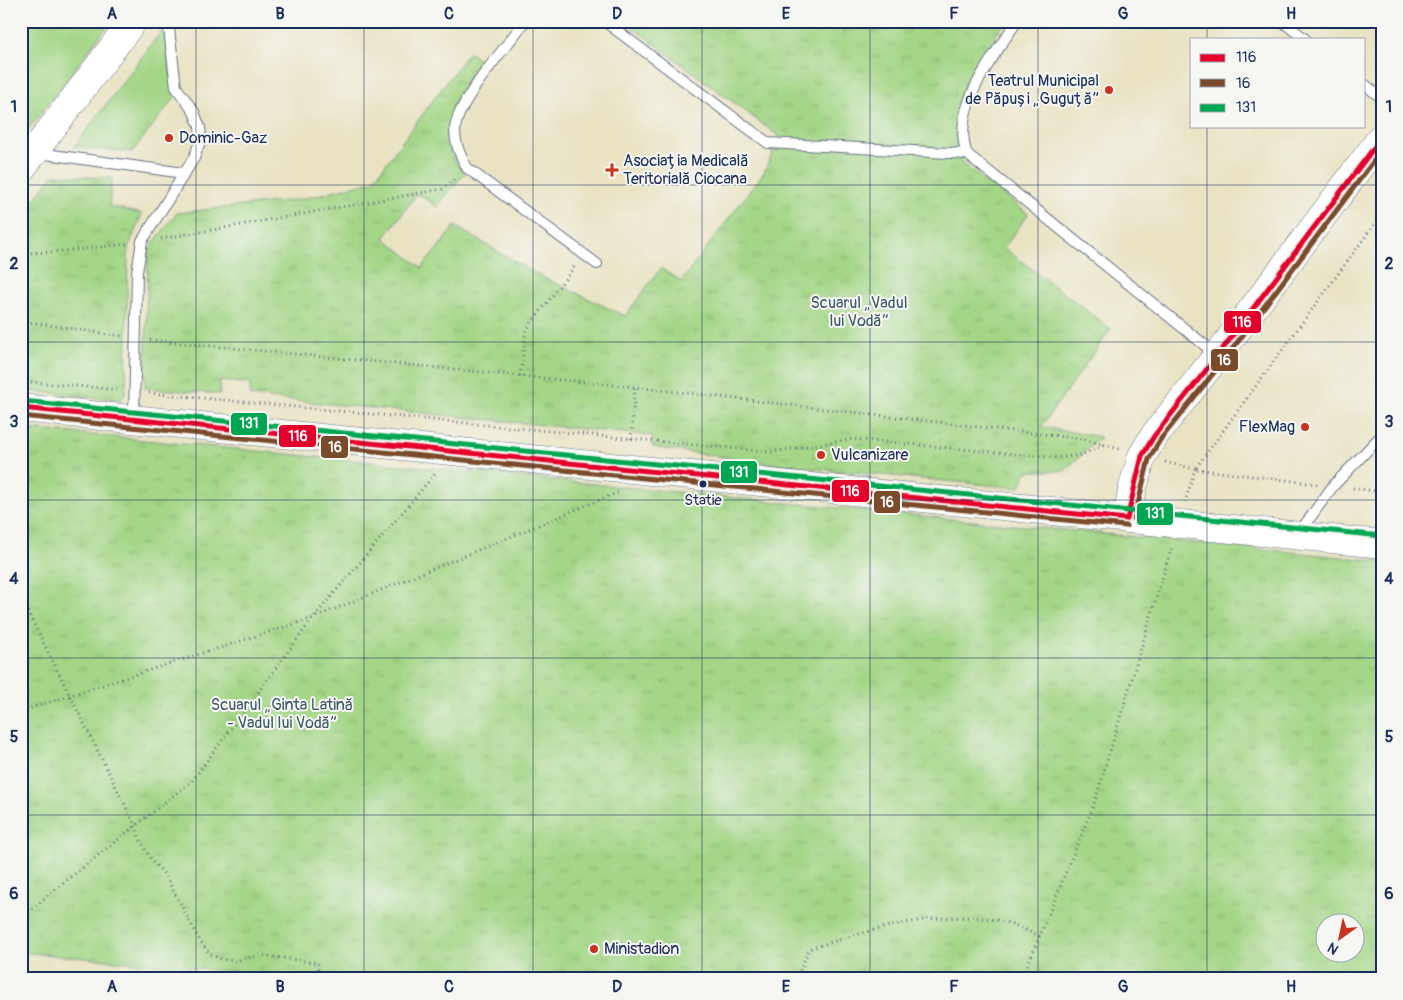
<svg xmlns="http://www.w3.org/2000/svg" width="1403" height="1000" font-family="Pangolin,sans-serif">
	<style>
		.grass { fill: #a3d686; stroke: #5f8272 }
		.park { fill: url(#park-tufts); stroke: #5f8272; fill-rule: evenodd }
		.lines { fill: none; stroke-linecap: round; stroke-linejoin: round }
		.lane-casing { stroke: #636e81; stroke-width: 12 }
		.secondary-casing { stroke: #636e81; stroke-width: 29 }
		.primary-casing { stroke: #636e81; stroke-width: 29 }
		.path { stroke: #636e81; stroke-width: 3; stroke-dasharray: 1 4; stroke-linecap: butt }
		.lane { stroke: #fff; stroke-width: 10 }
		.secondary { stroke: #fff; stroke-width: 28 }
		.primary { stroke: #fff; stroke-width: 28 }
		.bus-1-casing { stroke: #f6f6f2; stroke-width: 9 }
		.bus-2-casing { stroke: #f6f6f2; stroke-width: 9 }
		.bus-3-casing { stroke: #f6f6f2; stroke-width: 9 }
		.bus-1 { stroke: #e4002b; stroke-width: 5 }
		.bus-2 { stroke: #7a4b2a; stroke-width: 5 }
		.bus-3 { stroke: #00a651; stroke-width: 5 }
		.grid { fill: none; stroke: #1b2f5e; stroke-width: 1; stroke-opacity: 0.55 }
		.poi-dot { fill: #c8321e; stroke: #f6f6f2; stroke-width: 2 }
		.bus-dot { fill: #1b2f5e; stroke: #f6f6f2; stroke-width: 2 }
		.labels { text-anchor: middle; dominant-baseline: central; stroke-width: 4; stroke-linejoin: round; paint-order: stroke }
		.bus-label { font-size: 15px; fill: #1b2f5e; stroke: #f6f6f2 }
		.poi-label { font-size: 16px; fill: #1b2f5e; stroke: #f6f6f2; text-anchor: start }
		.park-label { font-size: 16px; fill: #3d5968; stroke: #f6f6f2 }
		.line-badge { stroke: #f6f6f2; stroke-width: 2 }
		.badge-label { font-size: 14px; text-anchor: middle; font-weight: bold; fill: #fff }
		.neatline { fill: none; stroke: #1b2f5e; stroke-width: 2 }
		.grid-label { font-size: 16px; text-anchor: middle; font-weight: bold; fill: #1b2f5e }
	</style>
	<defs>
		<pattern id="park-tufts" width="24" height="20" patternUnits="userSpaceOnUse" patternTransform="scale(1.25)"><rect width="24" height="20" fill="#a3d686"/><path d="M3 7l-1-3M5 7V3M7 7l1-3M15 17l-1-3M17 17v-4M19 17l1-3" fill="none" stroke="#8cb876"/></pattern>
	</defs>
	<rect width="100%" height="100%" fill="#f6f6f2"/>
	<filter id="ink" filterUnits="userSpaceOnUse"><feTurbulence type="fractalNoise" baseFrequency=".02" numOctaves="2"/><feDisplacementMap in="SourceGraphic" scale="10" xChannelSelector="R" yChannelSelector="G"/><feConvolveMatrix kernelMatrix="1 2 1 2 8 2 1 2 1" color-interpolation-filters="sRGB"/></filter>
	<filter id="wash" filterUnits="userSpaceOnUse"><feTurbulence type="fractalNoise" baseFrequency=".0096" numOctaves="4" result="noise"/><feDisplacementMap in="SourceGraphic" scale="20" xChannelSelector="R" yChannelSelector="G"/><feGaussianBlur stdDeviation="1.12" result="paint"/><feColorMatrix in="noise" values="0 0 0 0 0 0 0 0 0 0 0 0 0 0 0 0 0 1.4 0 .05"/><feComposite in="paint" operator="in"/></filter>
	<g filter="url(#wash)">
		<rect width="100%" height="100%" fill="#e9e3c3"/>
		<g class="grass">
			<path d="M 21,21 L 111,21 L 21,139 Z"/>
			<path d="M 163,29 L 175,97 L 132,152 L 74,147 Z"/>
		</g>
		<g class="park">
			<path d="M 624,21 L 1006,21 C 986,51 960,84 957,121 C 956,134 961,150 962,163 L 1028,214 L 1004,248 L 1111,329 L 1041,427 L 1101,437 L 1064,471 L 1028,471 L 1019,488 L 787,466 L 652,447 L 653,436 L 250,396 L 250,384 L 220,381 L 220,394 L 145,388 L 148,250 L 177,213 L 302,199 L 373,181 L 469,52 L 479,60 C 458,93 428,137 465,173 L 437,207 L 421,195 L 416,195 L 384,238 L 422,268 L 455,226 L 532,272 L 625,316 L 661,268 L 681,282 L 764,172 L 780,137 Z"/>
			<path d="M 53,175 L 112,178 L 109,206 L 142,214 L 128,248 L 126,385 L 125,395 L 119,400 L 21,390 L 21,217 Z"/>
			<path d="M 21,428 L 1382,561 L 1382,979 L 308,979 L 21,952 ZM 1326,922 L 1356,922 L 1356,952 L 1326,952 Z"/>
		</g>
	</g>
	<g filter="url(#ink)">
		<g class="lines">
			<g class="lane-casing">
				<g id="lane">
					<path d="M 525,21 C 507,46 465,93 457,120 C 451,136 459,154 467,168 L 597,264"/>
					<path d="M 604,21 L 768,143 L 967,154 L 1217,355"/>
					<path d="M 1282,21 L 1305,39"/>
					<path d="M 1364,84 L 1382,98"/>
					<path d="M 38,153 L 184,173"/>
					<path d="M 967,154 C 950,108 993,58 1017,21"/>
					<path d="M 134,418 L 137,272 L 142,241 L 194,158 L 201,139 L 200,127 L 194,112 L 176,87 L 168,21"/>
					<path d="M 1299,533 L 1333,486 L 1382,435"/>
				</g>
			</g>
			<g class="secondary-casing">
				<path id="secondary" d="M 1127,519 L 1133,487 L 1142,456 L 1154,436 L 1218,355 L 1382,137"/>
			</g>
			<g class="primary-casing">
				<g id="primary">
					<path d="M 21,169 L 133,21"/>
					<path d="M 21,408 L 1382,544"/>
				</g>
			</g>
			<g class="path">
				<path d="M 161,239 L 443,189 L 456,178"/>
				<path d="M 21,253 L 54,252 L 127,244"/>
				<path d="M 21,321 L 122,336"/>
				<path d="M 150,340 L 635,387 L 1083,439 L 1120,449"/>
				<path d="M 520,376 L 526,330 L 575,266"/>
				<path d="M 21,381 L 120,390"/>
				<path d="M 149,393 L 771,452 L 853,439 L 1058,458 L 1081,455 L 1106,444"/>
				<path d="M 631,439 L 635,387"/>
				<path d="M 1165,462 L 1195,469 L 1185,502"/>
				<path d="M 1317,484 L 1195,469 L 1382,214"/>
				<path d="M 1353,488 L 1382,492"/>
				<path d="M 21,598 L 136,827 L 140,840 L 153,862 L 165,875 L 200,941 L 210,954 L 221,959 L 235,961 L 261,955 L 318,963 L 318,979"/>
				<path d="M 21,711 L 313,618 L 619,492"/>
				<path d="M 21,919 L 48,895 L 192,781 L 313,618 L 435,474"/>
				<path d="M 798,975 L 809,949 C 868,931 938,908 1001,921 C 1014,924 1028,931 1040,936"/>
				<path d="M 1022,979 L 1094,804 L 1172,546"/>
			</g>
			<use href="#lane" class="lane"/>
			<use href="#secondary" class="secondary"/>
			<use href="#primary" class="primary"/>
			<g class="bus-1-casing">
				<g id="bus-1">
					<path d="M 21,408 L 1127,519"/>
					<path d="M 1127,519 L 1142,456 L 1154,436 L 1218,355 L 1382,137"/>
				</g>
			</g>
			<g class="bus-2-casing">
				<g id="bus-2">
					<path d="M 21,416 L 1126,526"/>
					<path d="M 1134,520 L 1149,459 L 1160,440 L 1224,360 L 1382,150"/>
				</g>
			</g>
			<g class="bus-3-casing">
				<path id="bus-3" d="M 22,401 L 1382,536"/>
			</g>
			<use href="#bus-1" class="bus-1"/>
			<use href="#bus-2" class="bus-2"/>
			<use href="#bus-3" class="bus-3"/>
		</g>
	</g>
	<path class="grid" d="M 196,21 L 196,979M 364,21 L 364,979M 533,21 L 533,979M 702,21 L 702,979M 870,21 L 870,979M 1038,21 L 1038,979M 1207,21 L 1207,39M 1207,126 L 1207,979M 21,185 L 1382,185M 21,342 L 1382,342M 21,500 L 1382,500M 21,658 L 1382,658M 21,815 L 1382,815"/>
	<g class="poi-dot">
		<circle cx="1109" cy="90" r="5"/>
		<circle cx="169" cy="138" r="5"/>
		<path d="M609.5 162.5h5v5h5v5h-5v5h-5v-5h-5v-5h5z"/>
		<circle cx="1305" cy="427" r="5"/>
		<circle cx="821" cy="455" r="5"/>
		<circle cx="594" cy="949" r="5"/>
	</g>
	<circle class="bus-dot" cx="703" cy="484" r="4.5"/>
	<g class="labels">
		<g class="bus-label">
			<text x="703" y="500">Statie</text>
		</g>
		<g class="poi-label">
			<text x="1099" y="81" text-anchor="end">Teatrul Municipal<tspan x="1099" dy="18">de Păpuși „Guguță”</tspan></text>
			<text x="179" y="138">Dominic-Gaz</text>
			<text x="623" y="161">Asociația Medicală<tspan x="623" dy="18">Teritorială Ciocana</tspan></text>
			<text x="1295" y="427" text-anchor="end">FlexMag</text>
			<text x="831" y="455">Vulcanizare</text>
			<text x="604" y="949">Ministadion</text>
		</g>
		<g class="park-label">
			<text x="859" y="303">Scuarul „Vadul<tspan x="859" dy="18">lui Vodă”</tspan></text>
			<text x="282" y="705">Scuarul „Ginta Latină<tspan x="282" dy="18">- Vadul lui Vodă”</tspan></text>
		</g>
	</g>
	<g class="line-badge">
		<rect x="1223" y="310" width="39" height="24" rx="5" fill="#e4002b"/>
		<rect x="1210" y="348" width="29" height="24" rx="5" fill="#7a4b2a"/>
		<rect x="230" y="412" width="38" height="24" rx="5" fill="#00a651"/>
		<rect x="278" y="424" width="39" height="24" rx="5" fill="#e4002b"/>
		<rect x="320" y="435" width="29" height="24" rx="5" fill="#7a4b2a"/>
		<rect x="720" y="460" width="38" height="24" rx="5" fill="#00a651"/>
		<rect x="831" y="479" width="39" height="24" rx="5" fill="#e4002b"/>
		<rect x="873" y="490" width="28" height="24" rx="5" fill="#7a4b2a"/>
		<rect x="1136" y="502" width="38" height="24" rx="5" fill="#00a651"/>
	</g>
	<g class="badge-label">
		<text x="1242" y="327">116</text>
		<text x="1224" y="365">16</text>
		<text x="249" y="428">131</text>
		<text x="298" y="441">116</text>
		<text x="335" y="452">16</text>
		<text x="739" y="477">131</text>
		<text x="850" y="496">116</text>
		<text x="887" y="507">16</text>
		<text x="1155" y="518">131</text>
	</g>
	<rect width="1403" height="1000" fill="none" stroke="#f6f6f2" stroke-width="55"/>
	<rect x="1190" y="38" width="175" height="90" fill="#f6f6f2" stroke="#9ea6b7"/>
	<rect x="1200" y="54" width="25" height="8" fill="#e4002b" stroke="#9ea6b7"/>
	<text x="1236" y="62" font-size="15" fill="#1b2f5e">116</text>
	<rect x="1200" y="79" width="25" height="8" fill="#7a4b2a" stroke="#9ea6b7"/>
	<text x="1236" y="88" font-size="15" fill="#1b2f5e">16</text>
	<rect x="1200" y="104" width="25" height="8" fill="#00a651" stroke="#9ea6b7"/>
	<text x="1236" y="112" font-size="15" fill="#1b2f5e">131</text>
	<g transform="translate(1340 938) rotate(213)"><circle r="24" fill="#f6f6f2" stroke="#9ea6b7"/>
	<path d="M0-4L9 19L0 12L-9 19Z" fill="#c8321e"/>
	<text y="-8" font-size="14" font-weight="bold" text-anchor="middle" fill="#1b2f5e">N</text>
	</g>
	<rect x="28" y="28" width="1348" height="944" class="neatline"/>
	<g class="grid-label">
		<text x="112" y="19">A</text>
		<text x="280" y="19">B</text>
		<text x="449" y="19">C</text>
		<text x="617" y="19">D</text>
		<text x="786" y="19">E</text>
		<text x="954" y="19">F</text>
		<text x="1123" y="19">G</text>
		<text x="1291" y="19">H</text>
		<text x="14" y="112">1</text>
		<text x="1389" y="112">1</text>
		<text x="14" y="269">2</text>
		<text x="1389" y="269">2</text>
		<text x="14" y="427">3</text>
		<text x="1389" y="427">3</text>
		<text x="14" y="584">4</text>
		<text x="1389" y="584">4</text>
		<text x="14" y="742">5</text>
		<text x="1389" y="742">5</text>
		<text x="14" y="899">6</text>
		<text x="1389" y="899">6</text>
		<text x="112" y="992">A</text>
		<text x="280" y="992">B</text>
		<text x="449" y="992">C</text>
		<text x="617" y="992">D</text>
		<text x="786" y="992">E</text>
		<text x="954" y="992">F</text>
		<text x="1123" y="992">G</text>
		<text x="1291" y="992">H</text>
	</g>
</svg>
